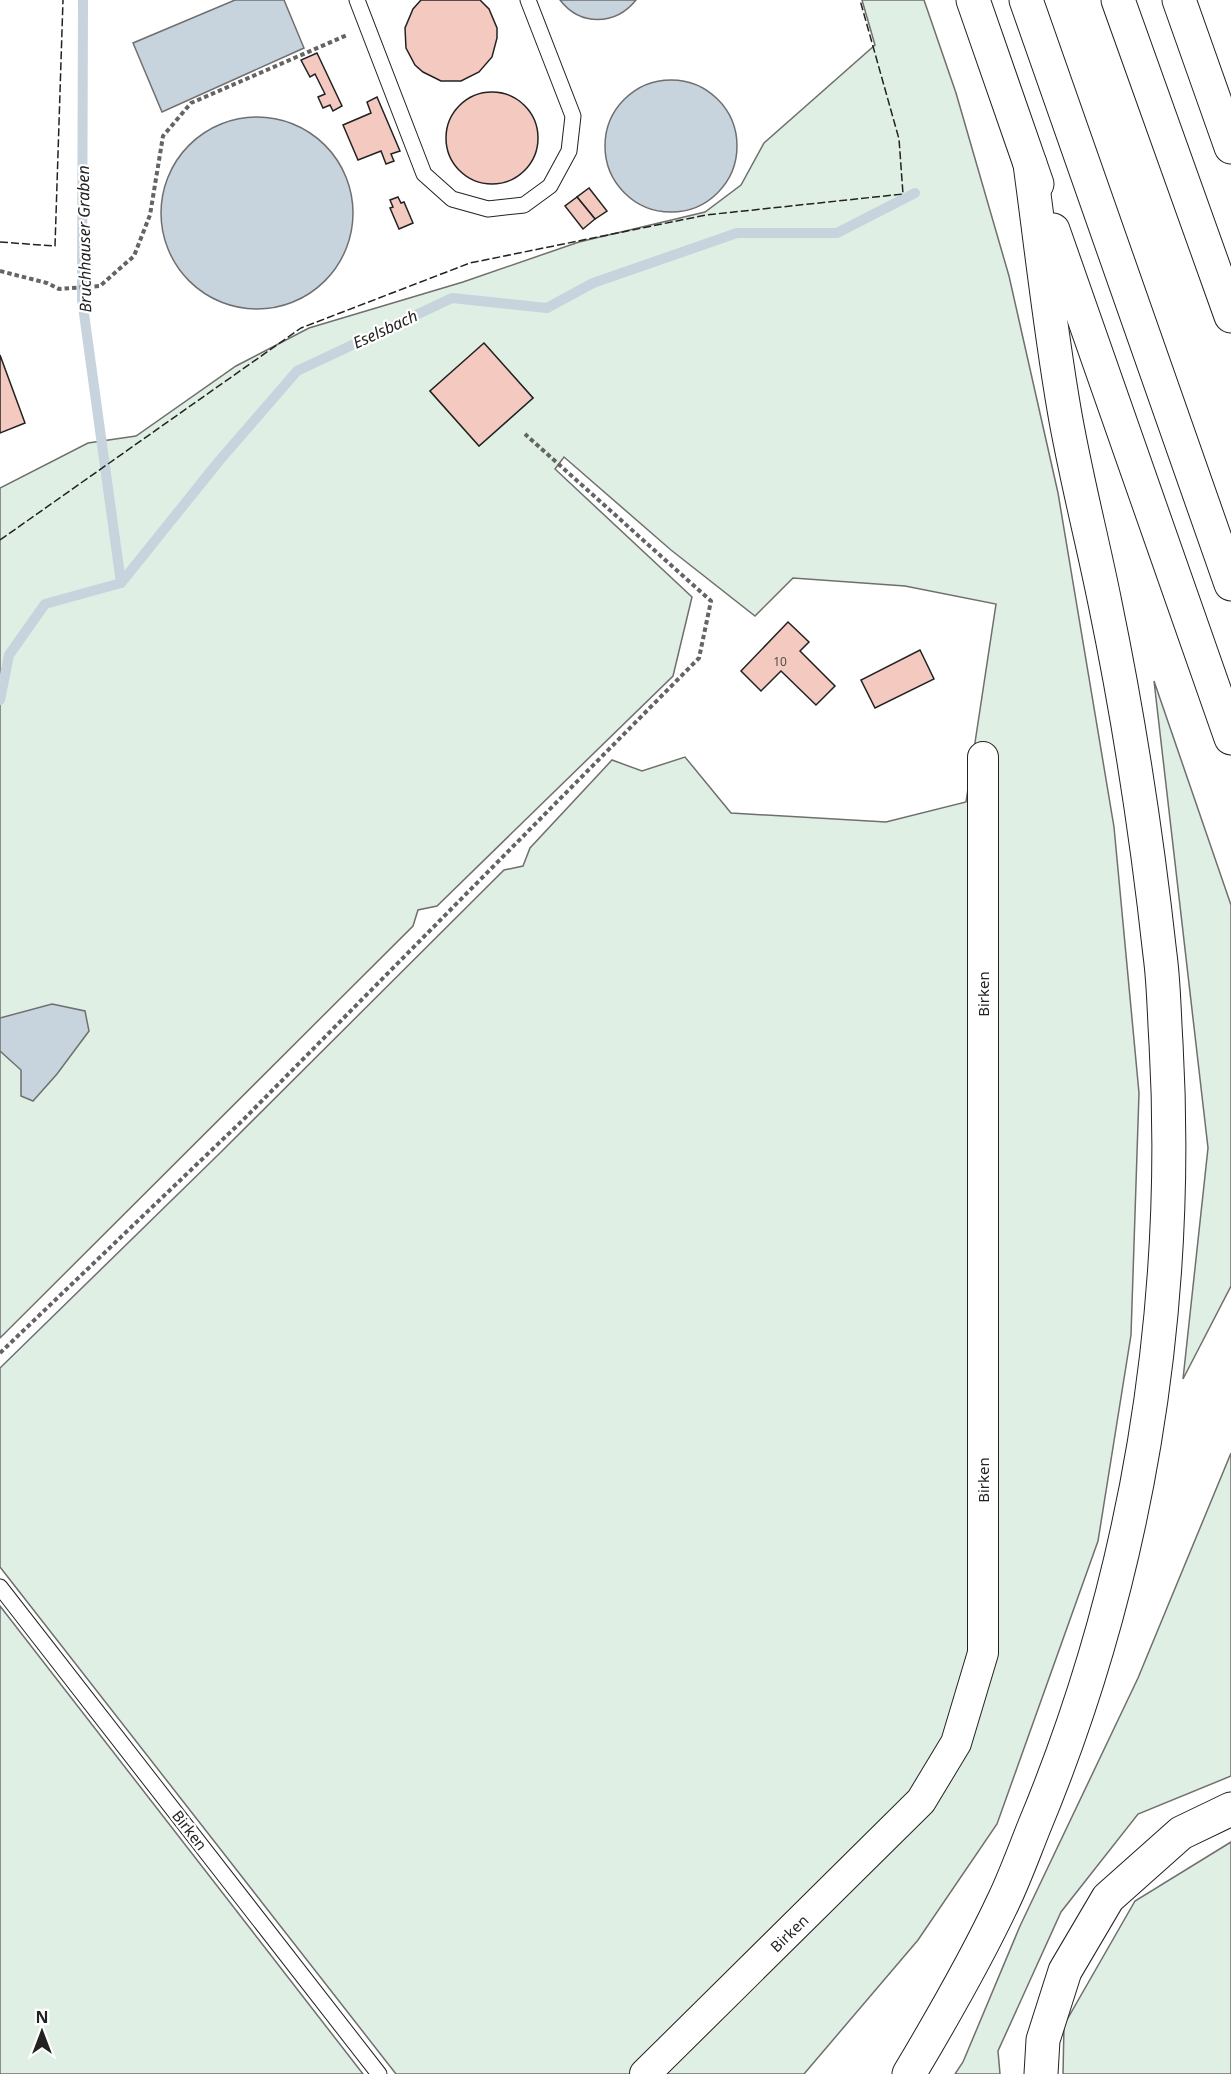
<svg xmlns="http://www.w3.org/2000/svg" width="1231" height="2074" font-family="'Noto Sans',sans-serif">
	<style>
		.green { fill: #e0efe3; stroke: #6f6f6f; stroke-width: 1.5; fill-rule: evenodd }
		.water { fill: #c7d3dd; stroke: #6f6f6f; stroke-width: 1.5 }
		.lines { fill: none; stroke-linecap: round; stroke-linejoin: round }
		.stream { stroke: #c7d3dd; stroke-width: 10 }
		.building { fill: #f3c9c0; stroke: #222; stroke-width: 1.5 }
		.lane-casing { stroke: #222; stroke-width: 17 }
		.street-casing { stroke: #222; stroke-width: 32 }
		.highway-casing { stroke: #222; stroke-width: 35 }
		.path { stroke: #646464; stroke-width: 4; stroke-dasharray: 4.5 3; stroke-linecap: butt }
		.lane { stroke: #fff; stroke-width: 15 }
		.street { stroke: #fff; stroke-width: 30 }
		.highway { stroke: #fff; stroke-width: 33 }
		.fence { stroke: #222; stroke-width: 1.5; stroke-dasharray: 8 3; stroke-linecap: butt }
		.labels { text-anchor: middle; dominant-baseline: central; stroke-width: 4.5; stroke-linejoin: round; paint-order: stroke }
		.number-label { font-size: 12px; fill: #564c4a }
		.street-label { font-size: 15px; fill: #222; stroke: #fff }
		.water-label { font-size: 16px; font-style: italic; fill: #222; stroke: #fff }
	</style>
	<rect width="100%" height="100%" fill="#fff"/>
	<g class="green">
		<path d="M 862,0 L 924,0 L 956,93 L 1009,276 L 1058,493 L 1114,827 L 1139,1093 L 1131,1335 L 1098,1541 L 997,1824 L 918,1940 L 804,2074 L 396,2074 L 0,1567 L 0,1368 L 220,1153 L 504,870 L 523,866 L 530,848 L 612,760 L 642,771 L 685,757 L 731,813 L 886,822 L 966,802 L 996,604 L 905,586 L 793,578 L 755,616 L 671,550 L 564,457 L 555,469 L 692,597 L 673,676 L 437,906 L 418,910 L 413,926 L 0,1338 L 0,488 L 88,443 L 136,436 L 236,366 L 309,328 L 463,282 L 579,242 L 705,212 L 741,185 L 764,143 L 875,45 ZM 484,344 L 533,398 L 479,446 L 430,391 Z"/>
		<path d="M 1154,681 L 1231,905 L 1231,1286 L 1183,1379 L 1208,1148 Z"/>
		<path d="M 1231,1453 L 1231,1776 L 1138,1814 L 1061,1912 L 998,2051 L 1000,2074 L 955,2074 L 963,2062 L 1020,1926 L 1138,1678 Z"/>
		<path d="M 0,1606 L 363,2074 L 0,2074 Z"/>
		<path d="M 1231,1842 L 1231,2074 L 1063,2074 L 1064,2025 L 1135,1901 Z"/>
	</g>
	<g class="water">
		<path d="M 235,0 L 284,0 L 304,48 L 162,112 L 133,43 Z"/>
		<path d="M 560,0 L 636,0 C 615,26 580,26 560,0 Z"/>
		<circle cx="671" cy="146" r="66"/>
		<circle cx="257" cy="213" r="96"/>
		<path d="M 52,1004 L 85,1011 L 89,1031 L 57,1074 L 33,1101 L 21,1096 L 21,1070 L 0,1051 L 0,1018 Z"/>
	</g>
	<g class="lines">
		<g class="stream">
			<path d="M 83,0 L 82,299 L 121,583"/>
			<path d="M 0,700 L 9,655 L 45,604 L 121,583 L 219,461 L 297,371 L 452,298 L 547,308 L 593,283 L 737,233 L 837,233 L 915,193"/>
		</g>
	</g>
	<g class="building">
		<path d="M 421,0 L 480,0 L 489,9 L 497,28 L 497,38 L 492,57 L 479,72 L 461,81 L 441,81 L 423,72 L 415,65 L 406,48 L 405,28 L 413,9 Z"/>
		<path d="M 317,53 L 342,106 L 333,111 L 330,105 L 323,108 L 318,97 L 325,94 L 315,74 L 310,77 L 301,60 Z"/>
		<circle cx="492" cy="138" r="46"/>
		<path d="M 377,97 L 400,151 L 391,154 L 394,161 L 386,164 L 381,151 L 358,160 L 343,125 L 371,113 L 367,102 Z"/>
		<path d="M 589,188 L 607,211 L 595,219 L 577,197 Z"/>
		<path d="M 398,197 L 401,203 L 404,202 L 413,223 L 399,229 L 390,208 L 393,207 L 390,200 Z"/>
		<path d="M 577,197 L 595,219 L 583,229 L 565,206 Z"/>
		<path d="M 484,343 L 533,398 L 479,446 L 430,391 Z"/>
		<path d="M 0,355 L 25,423 L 0,433 Z"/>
		<path d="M 788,622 L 809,642 L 800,651 L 835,686 L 816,705 L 781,671 L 761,691 L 741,671 Z"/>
		<path d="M 920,650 L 934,679 L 875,708 L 861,680 Z"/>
	</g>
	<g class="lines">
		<g class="lane-casing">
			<g id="lane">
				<path d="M 357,0 L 424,174 L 452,199 L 488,209 L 524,205 L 550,186 L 569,151 L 573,116 L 528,0"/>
				<path d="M 0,1587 L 379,2074"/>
			</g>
		</g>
		<g class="street-casing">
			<path id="street" d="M 645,2074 L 921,1801 L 956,1743 L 983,1653 L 983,757"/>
		</g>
		<g class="highway-casing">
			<g id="highway">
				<path d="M 973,0 L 1037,184"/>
				<path d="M 1026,0 L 1231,584"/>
				<path d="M 1118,0 L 1231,316"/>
				<path d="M 1179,0 L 1231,147"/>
				<path d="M 1053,230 L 1231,738"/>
				<path d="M 909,2074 C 943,2017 976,1960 1004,1900 C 1015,1877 1024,1852 1034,1827 C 1137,1580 1181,1311 1166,1043 C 1164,1014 1164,984 1160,955 C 1147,837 1129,719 1105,603 C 1092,538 1075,474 1064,409 C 1050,328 1041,245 1030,164"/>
				<path d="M 1041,2074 L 1043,2040 L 1065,1971 L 1108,1898 L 1181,1833 L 1231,1809"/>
			</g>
		</g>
		<g class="path">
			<path d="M 0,271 L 47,283 L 59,289 L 100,286 L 134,256 L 150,215 L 163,136 L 191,103 L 347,35"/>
			<path d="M 0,1353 L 243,1120 L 699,658 L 711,601 L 525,434"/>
		</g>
		<use href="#lane" class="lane"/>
		<use href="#street" class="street"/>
		<use href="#highway" class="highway"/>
		<g class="fence">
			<path d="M 0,242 L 55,246 L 63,0"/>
			<path d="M 0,540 L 301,328 L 470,263 L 706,215 L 903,194 L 899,139 L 860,0"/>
		</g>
	</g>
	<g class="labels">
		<g class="number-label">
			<text x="780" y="661">10</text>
		</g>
		<g class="street-label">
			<text transform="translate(983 994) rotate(-90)">Birken</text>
			<text transform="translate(983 1480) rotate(-90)">Birken</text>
			<text transform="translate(190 1830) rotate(52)">Birken</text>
			<text transform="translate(789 1933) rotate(-44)">Birken</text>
		</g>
		<g class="water-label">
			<text transform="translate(84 239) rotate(-91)">Bruchhauser Graben</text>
			<text transform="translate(385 329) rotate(-25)">Eselsbach</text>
		</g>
	</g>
	<g transform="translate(42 2032)" stroke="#ffffff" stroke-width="4.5" paint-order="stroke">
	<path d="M0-4.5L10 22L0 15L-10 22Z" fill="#222222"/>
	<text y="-9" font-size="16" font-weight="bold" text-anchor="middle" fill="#222222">N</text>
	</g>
</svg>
